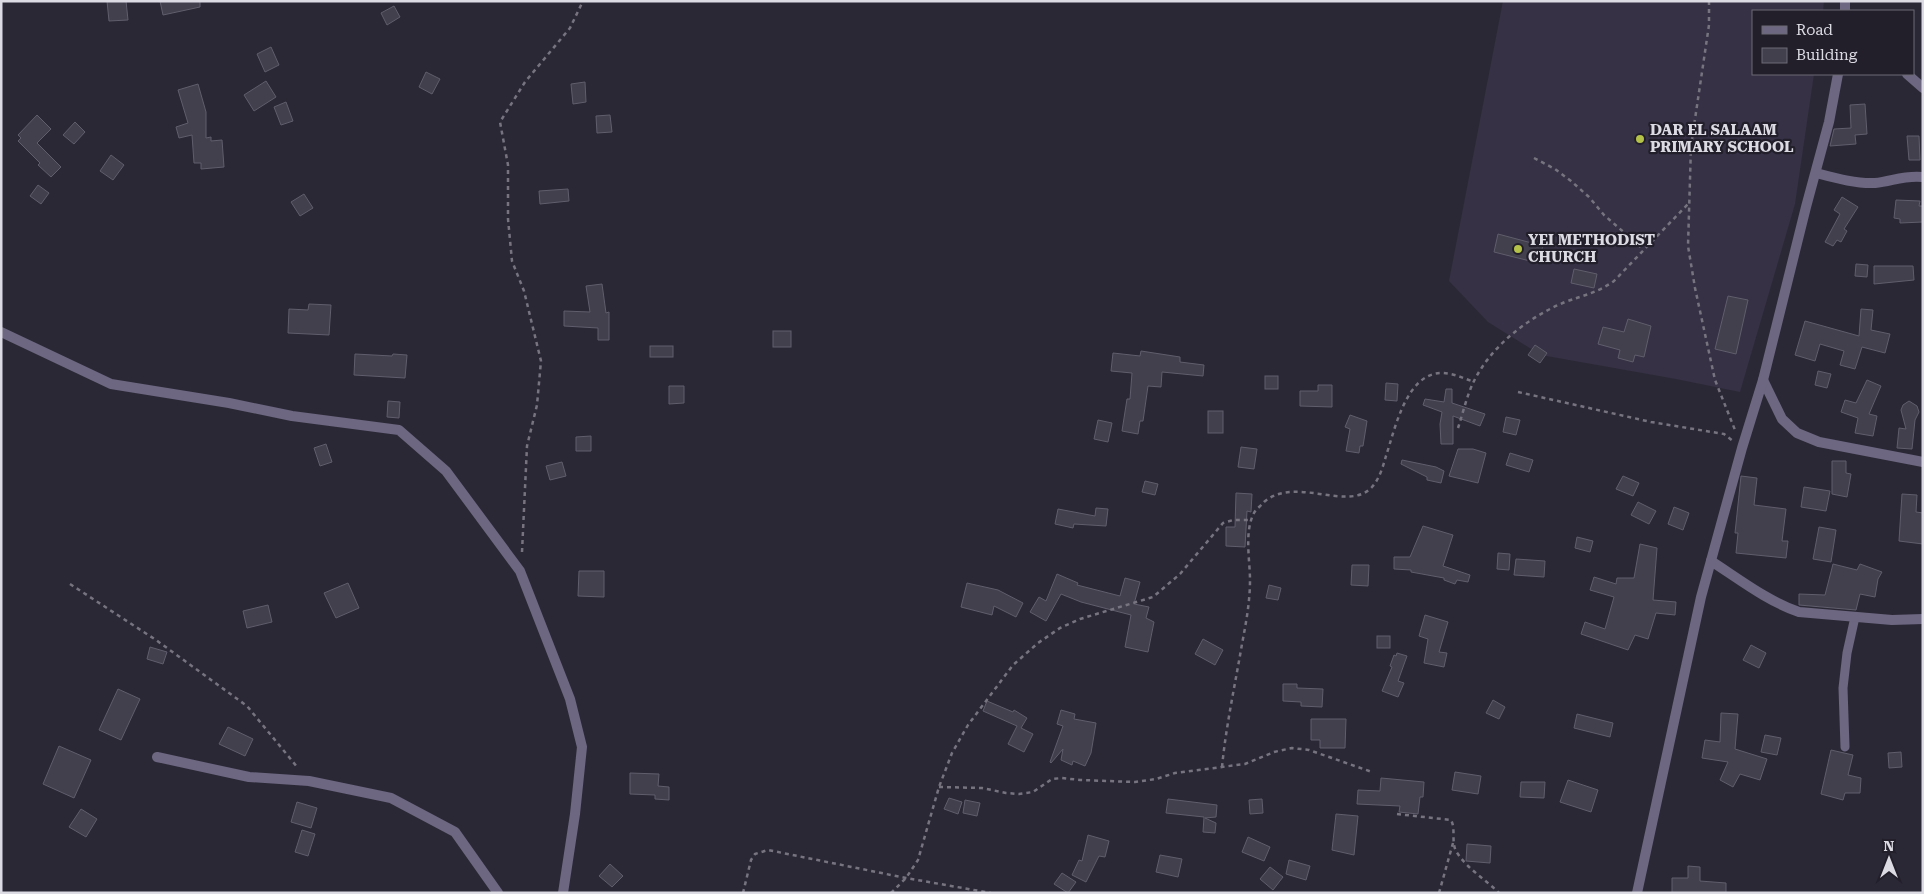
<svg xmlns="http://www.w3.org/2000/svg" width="1924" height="894" font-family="'Roboto Serif',serif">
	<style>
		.built { fill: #363145 }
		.building { fill: #43404e; stroke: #605d6c }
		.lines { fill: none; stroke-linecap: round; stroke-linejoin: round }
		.path { stroke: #777480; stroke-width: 2.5; stroke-dasharray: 4 4; stroke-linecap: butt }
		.lane { stroke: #6d6781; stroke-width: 9 }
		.street { stroke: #6d6781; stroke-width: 10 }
		.poi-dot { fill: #b4c24a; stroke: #221f2b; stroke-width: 2 }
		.labels { text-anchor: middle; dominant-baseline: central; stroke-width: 4.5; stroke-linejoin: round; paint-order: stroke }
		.poi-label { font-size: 15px; font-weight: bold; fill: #dcdae3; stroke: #221f2b; text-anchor: start }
	</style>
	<rect width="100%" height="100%" fill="#2b2836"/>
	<path class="built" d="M 1503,1 L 1824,1 L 1823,11 L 1753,11 L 1753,74 L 1814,74 L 1795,204 L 1740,392 L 1676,379 L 1541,355 L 1488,322 L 1449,281 Z"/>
	<g class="building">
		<path d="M 107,1 L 126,1 L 128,20 L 109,21 Z"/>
		<path d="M 160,1 L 200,1 L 200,7 L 163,15 Z"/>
		<path d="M 394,6 L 400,17 L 387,25 L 381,13 Z"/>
		<path d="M 271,47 L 279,65 L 265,72 L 257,54 Z"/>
		<path d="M 426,72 L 440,79 L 432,94 L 419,87 Z"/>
		<path d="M 266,81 L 276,97 L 254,111 L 244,95 Z"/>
		<path d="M 585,82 L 586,102 L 573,104 L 571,84 Z"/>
		<path d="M 198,84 L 206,112 L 206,138 L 211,137 L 211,141 L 222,140 L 224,167 L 201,169 L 201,163 L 194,163 L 192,135 L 179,138 L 176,127 L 188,123 L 178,90 Z"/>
		<path d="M 286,102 L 293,121 L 281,125 L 274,107 Z"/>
		<path d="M 1865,104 L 1867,134 L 1855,135 L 1856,144 L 1830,146 L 1834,129 L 1851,128 L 1850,105 Z"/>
		<path d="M 37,115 L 51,129 L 37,143 L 61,167 L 51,177 L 38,165 L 40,163 L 18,141 L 21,138 L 18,135 Z"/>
		<path d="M 610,115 L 612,132 L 597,133 L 596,116 Z"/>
		<path d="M 75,122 L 85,132 L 74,144 L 63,135 Z"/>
		<path d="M 1907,136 L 1919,136 L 1920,160 L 1909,160 Z"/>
		<path d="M 111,155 L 124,165 L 113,180 L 100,171 Z"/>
		<path d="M 38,185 L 49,193 L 41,204 L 30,196 Z"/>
		<path d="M 568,189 L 569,201 L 540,204 L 539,191 Z"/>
		<path d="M 304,194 L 313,208 L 300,216 L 291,202 Z"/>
		<path d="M 1842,197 L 1858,207 L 1844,229 L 1847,231 L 1841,242 L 1837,240 L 1833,246 L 1825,242 L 1840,214 L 1834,210 Z"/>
		<path d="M 1896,200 L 1920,201 L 1919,206 L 1923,206 L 1923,222 L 1900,223 L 1900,219 L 1894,218 Z"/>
		<path d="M 1498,234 L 1543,246 L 1538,263 L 1494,252 Z"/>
		<path d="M 1856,264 L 1868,265 L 1867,277 L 1855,276 Z"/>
		<path d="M 1874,266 L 1913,266 L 1914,280 L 1874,284 Z"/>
		<path d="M 1574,269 L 1597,274 L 1594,288 L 1571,283 Z"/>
		<path d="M 602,284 L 606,313 L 609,312 L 609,340 L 598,340 L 598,328 L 564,326 L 564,311 L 590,312 L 586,286 Z"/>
		<path d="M 1728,296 L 1748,300 L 1736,354 L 1715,349 Z"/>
		<path d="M 309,304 L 331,305 L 329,335 L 288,333 L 289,309 L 308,310 Z"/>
		<path d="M 1861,309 L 1873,310 L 1871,330 L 1890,334 L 1885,353 L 1862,347 L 1855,369 L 1840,365 L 1844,351 L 1820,344 L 1815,361 L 1795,355 L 1805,321 L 1859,336 Z"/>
		<path d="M 1628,319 L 1651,326 L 1644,357 L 1635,355 L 1633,362 L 1618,358 L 1620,350 L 1598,344 L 1603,327 L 1624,332 Z"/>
		<rect x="773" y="331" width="18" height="16"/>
		<path d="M 1535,345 L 1547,353 L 1540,363 L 1528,355 Z"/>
		<rect x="650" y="346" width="23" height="11"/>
		<path d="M 1141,351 L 1180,357 L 1180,362 L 1204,365 L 1203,376 L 1162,372 L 1161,387 L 1148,386 L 1143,421 L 1140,421 L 1138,434 L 1122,431 L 1127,399 L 1130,399 L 1132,373 L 1111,371 L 1113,353 L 1140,356 Z"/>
		<path d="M 355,354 L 392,356 L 393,354 L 407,355 L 405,378 L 354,375 Z"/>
		<path d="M 1818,371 L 1831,374 L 1827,388 L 1815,385 Z"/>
		<rect x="1265" y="376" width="13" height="13"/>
		<path d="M 1867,380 L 1881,386 L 1869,414 L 1877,416 L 1873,436 L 1855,433 L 1858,418 L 1841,412 L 1845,400 L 1856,403 Z"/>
		<path d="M 1386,383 L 1398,384 L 1397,401 L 1385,400 Z"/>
		<path d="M 1318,385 L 1332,385 L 1332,407 L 1300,406 L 1300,391 L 1318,391 Z"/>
		<path d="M 669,386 L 684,386 L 684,403 L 669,404 Z"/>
		<path d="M 1446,389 L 1452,389 L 1452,403 L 1485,414 L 1480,426 L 1453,416 L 1453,444 L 1441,444 L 1440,424 L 1442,412 L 1423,405 L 1425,399 L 1444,402 Z"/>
		<path d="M 388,401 L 400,402 L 399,418 L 387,417 Z"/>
		<path d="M 1909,401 L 1917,406 L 1919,412 L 1915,420 L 1912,449 L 1897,448 L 1899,428 L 1906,429 L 1901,410 L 1903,405 Z"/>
		<rect x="1208" y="411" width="15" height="22"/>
		<path d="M 1350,415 L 1367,421 L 1363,446 L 1360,446 L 1359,453 L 1346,451 L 1350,429 L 1345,427 Z"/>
		<path d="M 1506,417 L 1520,420 L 1516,435 L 1503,432 Z"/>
		<path d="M 1098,420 L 1112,423 L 1108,442 L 1094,439 Z"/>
		<path d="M 591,436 L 591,451 L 576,451 L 576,437 Z"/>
		<path d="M 326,444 L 332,462 L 320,466 L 314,448 Z"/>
		<path d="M 1241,447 L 1257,449 L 1254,469 L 1238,467 Z"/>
		<path d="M 1458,449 L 1473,449 L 1486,453 L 1478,483 L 1449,476 Z"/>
		<path d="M 1510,453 L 1533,460 L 1529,472 L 1506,465 Z"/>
		<path d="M 1402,460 L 1436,467 L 1444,471 L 1441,483 L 1427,480 L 1427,477 L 1401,464 Z"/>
		<path d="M 1832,461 L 1846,461 L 1846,473 L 1851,474 L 1847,497 L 1832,494 Z"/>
		<path d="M 562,462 L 566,476 L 550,480 L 546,466 Z"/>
		<path d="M 1623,476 L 1639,483 L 1633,496 L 1616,489 Z"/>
		<path d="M 1741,476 L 1757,478 L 1754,505 L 1786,509 L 1782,541 L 1788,541 L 1786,558 L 1736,553 L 1738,533 L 1735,533 Z"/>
		<path d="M 1145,481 L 1158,484 L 1155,495 L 1142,492 Z"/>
		<path d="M 1804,487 L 1830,491 L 1826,511 L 1801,507 Z"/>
		<path d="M 1236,493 L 1252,494 L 1251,512 L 1247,511 L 1245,547 L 1226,546 L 1226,527 L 1235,527 Z"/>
		<path d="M 1902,494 L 1917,495 L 1916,512 L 1923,513 L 1923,544 L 1899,541 Z"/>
		<path d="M 1638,502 L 1656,511 L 1649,524 L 1631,515 Z"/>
		<path d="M 1674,507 L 1689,513 L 1683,530 L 1668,524 Z"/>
		<path d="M 1096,508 L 1108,509 L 1106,526 L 1074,524 L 1073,528 L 1055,524 L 1058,509 L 1095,516 Z"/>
		<path d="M 1423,526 L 1453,535 L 1443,566 L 1470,575 L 1468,582 L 1457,580 L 1455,584 L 1444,580 L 1444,578 L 1411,572 L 1411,570 L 1394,569 L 1394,557 L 1410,557 Z"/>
		<path d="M 1819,527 L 1836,530 L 1831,562 L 1813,559 Z"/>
		<path d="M 1577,537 L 1593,541 L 1590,552 L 1575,548 Z"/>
		<path d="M 1640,544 L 1657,548 L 1653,600 L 1676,602 L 1675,615 L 1656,613 L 1648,639 L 1635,635 L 1628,650 L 1581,634 L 1585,622 L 1605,629 L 1614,597 L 1590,590 L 1594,577 L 1616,584 L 1617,578 L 1634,578 Z"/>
		<path d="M 1498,553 L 1510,554 L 1509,570 L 1497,569 Z"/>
		<path d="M 1516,559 L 1545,561 L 1544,577 L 1514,575 Z"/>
		<path d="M 1833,564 L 1857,570 L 1860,564 L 1882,572 L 1878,579 L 1875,597 L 1860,594 L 1856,610 L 1799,605 L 1799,594 L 1825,595 Z"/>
		<path d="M 1352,565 L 1369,565 L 1368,586 L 1351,585 Z"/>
		<path d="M 579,571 L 604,571 L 604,597 L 578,596 Z"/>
		<path d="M 1057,574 L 1078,583 L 1077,585 L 1120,596 L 1125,578 L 1140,582 L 1134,604 L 1149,607 L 1146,618 L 1154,622 L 1148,652 L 1125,647 L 1131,615 L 1081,602 L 1061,594 L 1046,621 L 1030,612 L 1039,597 L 1046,601 Z"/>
		<path d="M 348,583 L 359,608 L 336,618 L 324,593 Z"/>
		<path d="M 967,583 L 998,590 L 1023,603 L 1016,617 L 994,606 L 992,615 L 961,607 Z"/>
		<path d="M 1269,585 L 1281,588 L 1278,600 L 1266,598 Z"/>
		<path d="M 268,605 L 272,622 L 247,628 L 243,611 Z"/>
		<path d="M 1425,615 L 1448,622 L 1439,652 L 1447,653 L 1444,667 L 1424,663 L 1428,639 L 1419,636 Z"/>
		<rect x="1377" y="636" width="13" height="12"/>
		<path d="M 1203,639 L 1223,650 L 1215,665 L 1195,654 Z"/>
		<path d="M 1751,645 L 1766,653 L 1759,668 L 1743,660 Z"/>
		<path d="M 150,647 L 167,652 L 163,664 L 147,659 Z"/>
		<path d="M 1397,653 L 1407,656 L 1398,681 L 1404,683 L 1398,697 L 1382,691 L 1392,667 L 1390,666 L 1394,655 L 1396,656 Z"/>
		<path d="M 1283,684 L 1297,684 L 1297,688 L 1323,689 L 1322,707 L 1301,706 L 1301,702 L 1283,701 Z"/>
		<path d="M 118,689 L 140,699 L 121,740 L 99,730 Z"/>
		<path d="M 1493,700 L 1505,707 L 1499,719 L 1486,713 Z"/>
		<path d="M 987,701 L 1013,712 L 1014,710 L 1027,718 L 1021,728 L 1033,734 L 1024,752 L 1008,744 L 1017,726 L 983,711 Z"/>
		<path d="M 1061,710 L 1075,714 L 1074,719 L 1096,723 L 1091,753 L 1085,766 L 1073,761 L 1072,765 L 1061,760 L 1063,749 L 1051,763 L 1050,762 L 1063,726 L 1057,724 Z"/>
		<path d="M 1721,713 L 1738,714 L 1735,749 L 1767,759 L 1760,780 L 1740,774 L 1733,787 L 1720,780 L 1728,762 L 1702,758 L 1705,740 L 1720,742 Z"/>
		<path d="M 1577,714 L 1613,723 L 1610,737 L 1574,728 Z"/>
		<path d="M 1311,719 L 1346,719 L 1345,748 L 1320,748 L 1320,740 L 1311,740 Z"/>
		<path d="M 228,727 L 253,739 L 245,756 L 219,744 Z"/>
		<path d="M 1765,735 L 1781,738 L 1777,755 L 1761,752 Z"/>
		<path d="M 59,746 L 91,760 L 74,798 L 43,784 Z"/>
		<path d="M 1831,750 L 1853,755 L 1848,775 L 1861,778 L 1860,793 L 1845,793 L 1843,800 L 1821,794 Z"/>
		<path d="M 1901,752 L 1902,767 L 1889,768 L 1888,753 Z"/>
		<path d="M 1455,772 L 1481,776 L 1478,794 L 1452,790 Z"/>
		<path d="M 630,773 L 659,774 L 658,786 L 669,787 L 669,800 L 655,799 L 655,795 L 630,794 Z"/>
		<path d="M 1381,778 L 1424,782 L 1423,797 L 1420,797 L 1418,814 L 1399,812 L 1400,806 L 1357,804 L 1358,790 L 1380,791 Z"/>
		<path d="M 1568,780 L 1598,790 L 1591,812 L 1560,802 Z"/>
		<path d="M 1521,782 L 1545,782 L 1544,798 L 1520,797 Z"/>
		<path d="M 949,798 L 962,802 L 958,814 L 944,809 Z"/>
		<path d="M 1168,799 L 1217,805 L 1216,817 L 1205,818 L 1216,823 L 1215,833 L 1203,832 L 1204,817 L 1166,813 Z"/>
		<path d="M 1262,799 L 1263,813 L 1250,814 L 1249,800 Z"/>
		<path d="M 965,800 L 980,803 L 977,816 L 963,813 Z"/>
		<path d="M 297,802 L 317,808 L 311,828 L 291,822 Z"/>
		<path d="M 81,809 L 97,819 L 86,837 L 69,827 Z"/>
		<path d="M 1336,814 L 1358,816 L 1354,855 L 1332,850 Z"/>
		<path d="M 302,830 L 315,834 L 308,856 L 295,852 Z"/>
		<path d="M 1088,835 L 1109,841 L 1105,857 L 1099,856 L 1086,882 L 1072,875 L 1079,860 L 1082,861 Z"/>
		<path d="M 1248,837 L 1270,847 L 1264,861 L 1242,852 Z"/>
		<path d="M 1467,844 L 1491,846 L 1490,863 L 1466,861 Z"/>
		<path d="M 1160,855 L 1182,859 L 1178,877 L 1156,872 Z"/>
		<path d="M 1289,860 L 1310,866 L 1306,880 L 1286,874 Z"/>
		<path d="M 610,864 L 623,876 L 612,887 L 599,876 Z"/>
		<path d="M 1688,866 L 1700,867 L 1700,881 L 1726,883 L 1726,893 L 1672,893 L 1672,878 L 1688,878 Z"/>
		<path d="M 1270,867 L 1283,877 L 1273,890 L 1260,879 Z"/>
		<path d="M 1062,873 L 1076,882 L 1068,893 L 1054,884 Z"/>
	</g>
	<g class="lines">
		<g class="path">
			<path d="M 1709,1 L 1709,25 L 1691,146 L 1688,246 L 1695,288 L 1715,380 L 1735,430"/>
			<path d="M 1534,158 L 1555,169 L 1571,181 L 1589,197 L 1604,215 L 1643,249"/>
			<path d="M 1518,392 L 1651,422 L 1724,434 L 1733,441"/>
			<path d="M 1458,428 C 1463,413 1467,395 1474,381 C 1492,345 1529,317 1565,302 C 1584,295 1597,293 1614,281 L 1688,204"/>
			<path d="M 522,552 L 527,446 L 537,405 L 541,361 L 524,291 L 512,261 L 508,219 L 508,165 L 500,122 L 525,82 L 570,28 L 583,1"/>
			<path d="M 70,584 L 156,640 L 247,706 L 298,768"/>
			<path d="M 1222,767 C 1226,726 1235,685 1242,644 C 1246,623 1250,602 1250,580 C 1250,560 1244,532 1254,513 C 1256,509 1261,506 1264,502 C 1296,475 1348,513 1372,487 C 1380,478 1383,466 1386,456 C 1395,429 1406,374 1441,373 C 1453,373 1463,378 1474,382"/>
			<path d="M 939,787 L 982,788 L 1006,793 L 1019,794 L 1033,792 L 1052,779 L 1062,778 L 1080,780 L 1135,782 L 1156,779 L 1175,773 L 1245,764 L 1274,752 L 1292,748 L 1309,750 L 1372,772"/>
			<path d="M 1397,814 L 1451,820 C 1456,829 1451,841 1456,851 C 1466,868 1485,879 1499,893"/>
			<path d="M 743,893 L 751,860 L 755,854 L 768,850 L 906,878 L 991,893"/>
			<path d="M 891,893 L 906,878 L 918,860 L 939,787 L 952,753 L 968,725 L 1013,665 L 1038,643 L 1060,628 L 1080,619 L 1153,597 L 1180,574 L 1223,523 L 1233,520 L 1251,520"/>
			<path d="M 1439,893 L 1453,843"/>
		</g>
		<path class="lane" d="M 1845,747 L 1843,688 L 1847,653 L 1855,617"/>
		<g class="street">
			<path d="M 1845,1 L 1845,11"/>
			<path d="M 1907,74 L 1923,88"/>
			<path d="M 1816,173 C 1835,178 1856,184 1875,183 C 1893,181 1904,175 1923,177"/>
			<path d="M 1,332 L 111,384 L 229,403 L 292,416 L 399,430 L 446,471 L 520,571 L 570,699 L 582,747 L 575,814 L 563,893"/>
			<path d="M 1763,380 L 1782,419 L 1797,433 L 1819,442 L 1923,462"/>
			<path d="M 1711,561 C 1739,579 1767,601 1799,612 L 1892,620 L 1923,619"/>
			<path d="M 157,757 L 249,777 L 309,781 L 391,798 L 455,832 L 498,893"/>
			<path d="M 1637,893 L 1701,597 L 1742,448 L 1763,380 L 1806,207 L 1829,122 L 1838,74"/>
		</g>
	</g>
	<g class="poi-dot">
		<circle cx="1640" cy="139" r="5"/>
		<circle cx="1518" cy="249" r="5"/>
	</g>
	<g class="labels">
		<g class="poi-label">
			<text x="1650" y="130">DAR EL SALAAM<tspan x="1650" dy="17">PRIMARY SCHOOL</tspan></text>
			<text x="1528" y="240">YEI METHODIST<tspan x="1528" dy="17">CHURCH</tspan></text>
		</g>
	</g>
	<rect width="1924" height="894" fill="none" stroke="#dcdae3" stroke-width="5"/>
	<rect x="1752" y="10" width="162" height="65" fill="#221f2b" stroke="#6c6a75"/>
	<rect x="1762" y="26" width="25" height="8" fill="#6d6781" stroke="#6c6a75"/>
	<text x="1796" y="35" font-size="15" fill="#dcdae3">Road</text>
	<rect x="1762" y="48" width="25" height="15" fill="#43404e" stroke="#6c6a75"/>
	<text x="1796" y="60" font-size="15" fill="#dcdae3">Building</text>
	<g transform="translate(1889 859)" stroke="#221f2b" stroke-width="4" paint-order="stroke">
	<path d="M0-4L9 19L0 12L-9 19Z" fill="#dcdae3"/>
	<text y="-8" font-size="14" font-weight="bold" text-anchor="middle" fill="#dcdae3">N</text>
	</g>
</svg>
